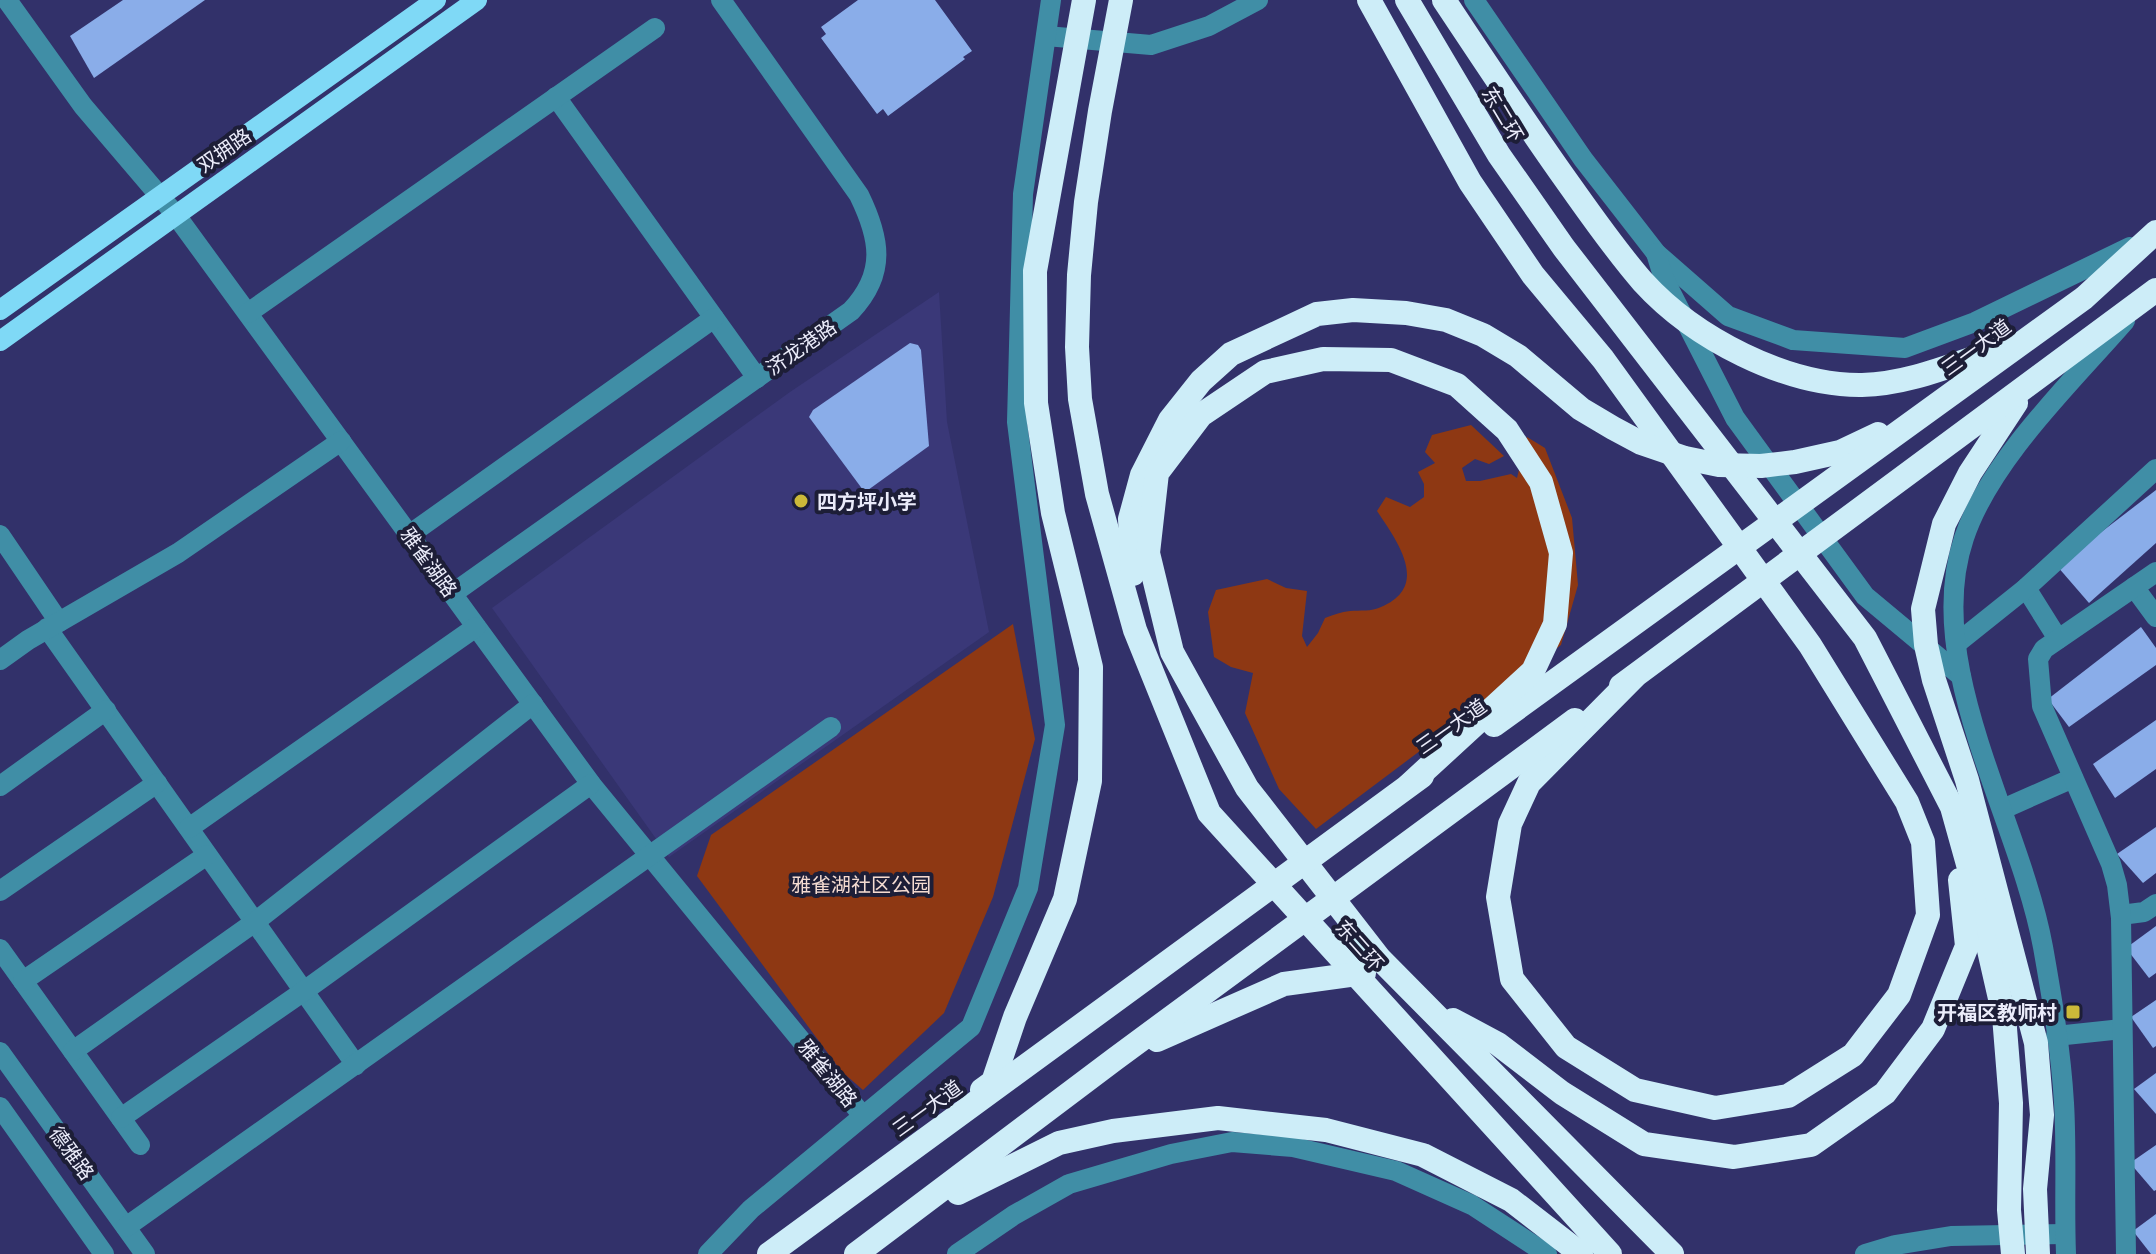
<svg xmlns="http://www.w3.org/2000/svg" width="2156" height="1254" font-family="Quicksand,'Noto Sans SC',sans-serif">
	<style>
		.built { fill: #3a3878 }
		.green { fill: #8e3813 }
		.building { fill: #8aade9 }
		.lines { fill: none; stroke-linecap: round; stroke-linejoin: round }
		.minor { stroke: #408ea6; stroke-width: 20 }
		.major { stroke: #7fd9f6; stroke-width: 20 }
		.highway { stroke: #cdedf8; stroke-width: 24 }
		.poi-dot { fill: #ccb939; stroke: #1d1e37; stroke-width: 3 }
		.labels { text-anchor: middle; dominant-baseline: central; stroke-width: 8; stroke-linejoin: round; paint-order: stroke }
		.street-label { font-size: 20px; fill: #ebecfa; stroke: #1d1e37 }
		.poi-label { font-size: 20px; font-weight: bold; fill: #ebecfa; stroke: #1d1e37; text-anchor: start }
		.park-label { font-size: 20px; fill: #f4dbd1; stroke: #1d1e37 }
	</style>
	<rect width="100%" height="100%" fill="#32316a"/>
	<path class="built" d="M 939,292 L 947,422 L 989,632 L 669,857 L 492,608 L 790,392 Z"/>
	<g class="green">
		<path d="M 1471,425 L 1504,456 L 1489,464 L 1475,459 L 1462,468 L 1466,481 L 1480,481 L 1511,474 L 1517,478 L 1527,437 L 1545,448 L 1572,518 L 1578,585 L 1561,645 L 1316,829 L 1279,789 L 1245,713 L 1253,673 L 1231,667 L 1214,657 L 1208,612 L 1216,590 L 1267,579 L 1286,588 L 1307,591 L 1302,636 L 1307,647 L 1318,633 L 1325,618 C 1333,615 1341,612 1350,611 C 1360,610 1371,612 1381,607 C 1431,586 1397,541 1377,511 L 1386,497 L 1410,507 L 1424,497 L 1424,484 L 1418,472 L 1435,463 L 1425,452 L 1432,435 Z"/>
		<path d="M 1013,624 L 1035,739 L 993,897 L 944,1013 L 863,1090 L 841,1071 L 697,876 L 711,835 Z"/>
	</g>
	<g class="building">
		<path d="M 123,0 L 205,0 L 94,78 L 70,36 Z"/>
		<path d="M 858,0 L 935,0 L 972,51 L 963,57 L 965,59 L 888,116 L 883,109 L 877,114 L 821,38 L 826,34 L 821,27 Z"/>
		<path d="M 910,343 L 918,345 L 921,350 L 929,446 L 868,490 L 863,490 L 809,417 L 813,410 Z"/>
		<path d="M 2156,490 L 2156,543 L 2089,603 L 2057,566 Z"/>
		<path d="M 2141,627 L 2156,648 L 2156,665 L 2069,727 L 2048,699 Z"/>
		<path d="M 2156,720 L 2156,769 L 2115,798 L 2093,764 Z"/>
		<path d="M 2156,827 L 2156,873 L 2143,883 L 2117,854 Z"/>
		<path d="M 2156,926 L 2156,973 L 2149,978 L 2126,948 Z"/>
		<path d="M 2156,1000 L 2156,1046 L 2153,1048 L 2131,1017 Z"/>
		<path d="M 2156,1073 L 2156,1114 L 2134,1089 Z"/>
		<path d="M 2156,1145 L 2156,1190 L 2154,1191 L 2130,1163 Z"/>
		<path d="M 2156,1214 L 2156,1254 L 2151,1254 L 2133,1231 Z"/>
	</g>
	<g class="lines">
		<g class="minor">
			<path d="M 7,0 L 83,106 L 175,214 L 591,784 L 863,1116"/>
			<path d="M 1474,0 L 1583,159 L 1656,253 L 1728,316 L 1793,340 L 1905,348 L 1975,322 L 2130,247"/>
			<path d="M 1046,36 L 1151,45 L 1209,26 L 1258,0"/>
			<path d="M 556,97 L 757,378"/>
			<path d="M 1656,253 L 1664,279 L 1735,418 L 1865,596 L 1961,676"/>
			<path d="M 248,313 L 655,28"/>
			<path d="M 0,535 L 59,622"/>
			<path d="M 409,535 L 714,318"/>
			<path d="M 2134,587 L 2156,617"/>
			<path d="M 2026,588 L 2058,639"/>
			<path d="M 452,594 L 851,311 C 887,273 880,238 859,195 L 721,0"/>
			<path d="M 47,628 L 356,1065"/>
			<path d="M 1956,644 L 2026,588 L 2156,469"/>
			<path d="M 0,660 L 28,640 L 178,553 L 341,441"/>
			<path d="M 0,786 L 106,710"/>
			<path d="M 2003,809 L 2073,778"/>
			<path d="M 189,828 L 476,627"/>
			<path d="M 0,891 L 157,783"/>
			<path d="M 2121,915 L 2144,912 L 2156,904"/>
			<path d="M 0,949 L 140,1145"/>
			<path d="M 23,981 L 207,855"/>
			<path d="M 2056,1036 L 2122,1029"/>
			<path d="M 73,1051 L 255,922 L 533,704"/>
			<path d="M 0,1052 L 145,1254"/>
			<path d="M 0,1107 L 104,1254"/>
			<path d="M 121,1118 L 304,991 L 591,784"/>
			<path d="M 126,1227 L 831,727"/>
			<path d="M 708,1254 L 751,1209 L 971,1027 L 1028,888 L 1055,725 L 1017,422 L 1023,194 L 1051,0"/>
			<path d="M 957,1254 L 1014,1215 L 1069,1184 L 1171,1154 L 1232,1142 L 1293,1147 L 1396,1171 L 1472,1205 L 1547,1254"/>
			<path d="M 1865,1254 L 1895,1245 L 1951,1236 L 2065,1234"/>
			<path d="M 2066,1254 C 2064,1204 2067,1153 2064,1103 C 2061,1051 2052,998 2043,947 C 2020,820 1921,665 1964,538 C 1990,460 2071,383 2125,321"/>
			<path d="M 2126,1254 L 2121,918 L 2117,885 L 2111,864 L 2042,706 L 2038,659 L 2044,649 L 2156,572"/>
		</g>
		<g class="major">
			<path d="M 0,310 L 436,0"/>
			<path d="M 0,341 L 477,0"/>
		</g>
		<g class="highway">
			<path d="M 1121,0 L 1100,111 L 1086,202 L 1079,275 L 1077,347 L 1080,399 L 1097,494 L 1135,630 L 1209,813 L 1610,1254"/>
			<path d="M 1369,0 L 1470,182 L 1533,275 L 1603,359 L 1810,645 L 1907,802 L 1923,842 L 1928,915 L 1899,995 L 1853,1055 L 1788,1096 L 1715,1108 L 1635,1090 L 1566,1047 L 1512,979 L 1498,897 L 1510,824 L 1529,783 L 1634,677"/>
			<path d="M 1407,0 L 1499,155 L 1564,248 L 1865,638 L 1952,807 L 1976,893 L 2004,1016 L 2011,1103 L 2009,1210 L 2013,1254"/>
			<path d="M 1444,0 C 1484,60 1524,121 1566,180 C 1591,215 1615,250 1643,282 C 1694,338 1786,386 1862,385 C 1907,384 1949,366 1991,352 L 2002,345"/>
			<path d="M 2016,403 L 1970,473 L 1944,524 L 1923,609 L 1926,645 L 1934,680 L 1967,780 L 2036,1043 L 2042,1115 L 2035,1189 L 2038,1254"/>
			<path d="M 1133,574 L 1130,519 L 1142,475 L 1170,420 L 1201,381 L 1231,354 L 1317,314 L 1353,310 L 1406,313 L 1446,320 L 1483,335 L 1518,356 L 1581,409 L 1613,428 L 1641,443 L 1685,458 L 1719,465 L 1761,466 L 1795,462 L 1840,452 L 1878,434"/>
			<path d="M 1621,686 L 2156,290"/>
			<path d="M 1494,725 L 2084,298 L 2156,232"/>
			<path d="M 1409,785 L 1533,671 L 1555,624 L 1561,553 L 1541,482 L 1507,430 L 1457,385 L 1391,360 L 1323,359 L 1265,372 L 1201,415 L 1157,473 L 1148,553 L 1172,652 L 1247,788 L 1380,959 L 1672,1254"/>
			<path d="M 1453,1020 L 1498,1044 L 1562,1093 L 1644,1144 L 1734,1157 L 1811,1145 L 1885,1093 L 1933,1029 L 1967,946 L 1960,880"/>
			<path d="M 1157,1040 L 1284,984 L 1364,973"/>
			<path d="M 982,1090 L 993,1082 L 1015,1017 L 1065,899 L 1090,781 L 1091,667 L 1053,513 L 1036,403 L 1035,271 L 1084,0"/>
			<path d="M 958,1193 L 1059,1143 L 1113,1131 L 1218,1118 L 1326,1130 L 1423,1155 L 1511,1200 L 1581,1254"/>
			<path d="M 769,1254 L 1422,776"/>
			<path d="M 856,1254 L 1115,1059 L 1575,720"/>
		</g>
	</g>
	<g class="poi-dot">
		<circle cx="801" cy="501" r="8"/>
		<rect x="2065" y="1004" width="16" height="16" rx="4"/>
	</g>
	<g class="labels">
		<g class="street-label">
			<text transform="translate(1503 114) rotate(59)">东二环</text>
			<text transform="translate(224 150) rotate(-35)">双拥路</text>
			<text transform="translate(801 347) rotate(-35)">济龙港路</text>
			<text transform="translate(1976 347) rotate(-36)">三一大道</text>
			<text transform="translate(429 562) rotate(54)">雅雀湖路</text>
			<text transform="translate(1451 726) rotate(-35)">三一大道</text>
			<text transform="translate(1360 945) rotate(48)">东二环</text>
			<text transform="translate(828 1073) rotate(51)">雅雀湖路</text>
			<text transform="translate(927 1108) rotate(-36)">三一大道</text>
			<text transform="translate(72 1153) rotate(54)">德雅路</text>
		</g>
		<g class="poi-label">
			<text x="817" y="501">四方坪小学</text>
			<text x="2057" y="1012" text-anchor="end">开福区教师村</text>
		</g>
		<g class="park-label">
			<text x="861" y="884">雅雀湖社区公园</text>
		</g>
	</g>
</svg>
